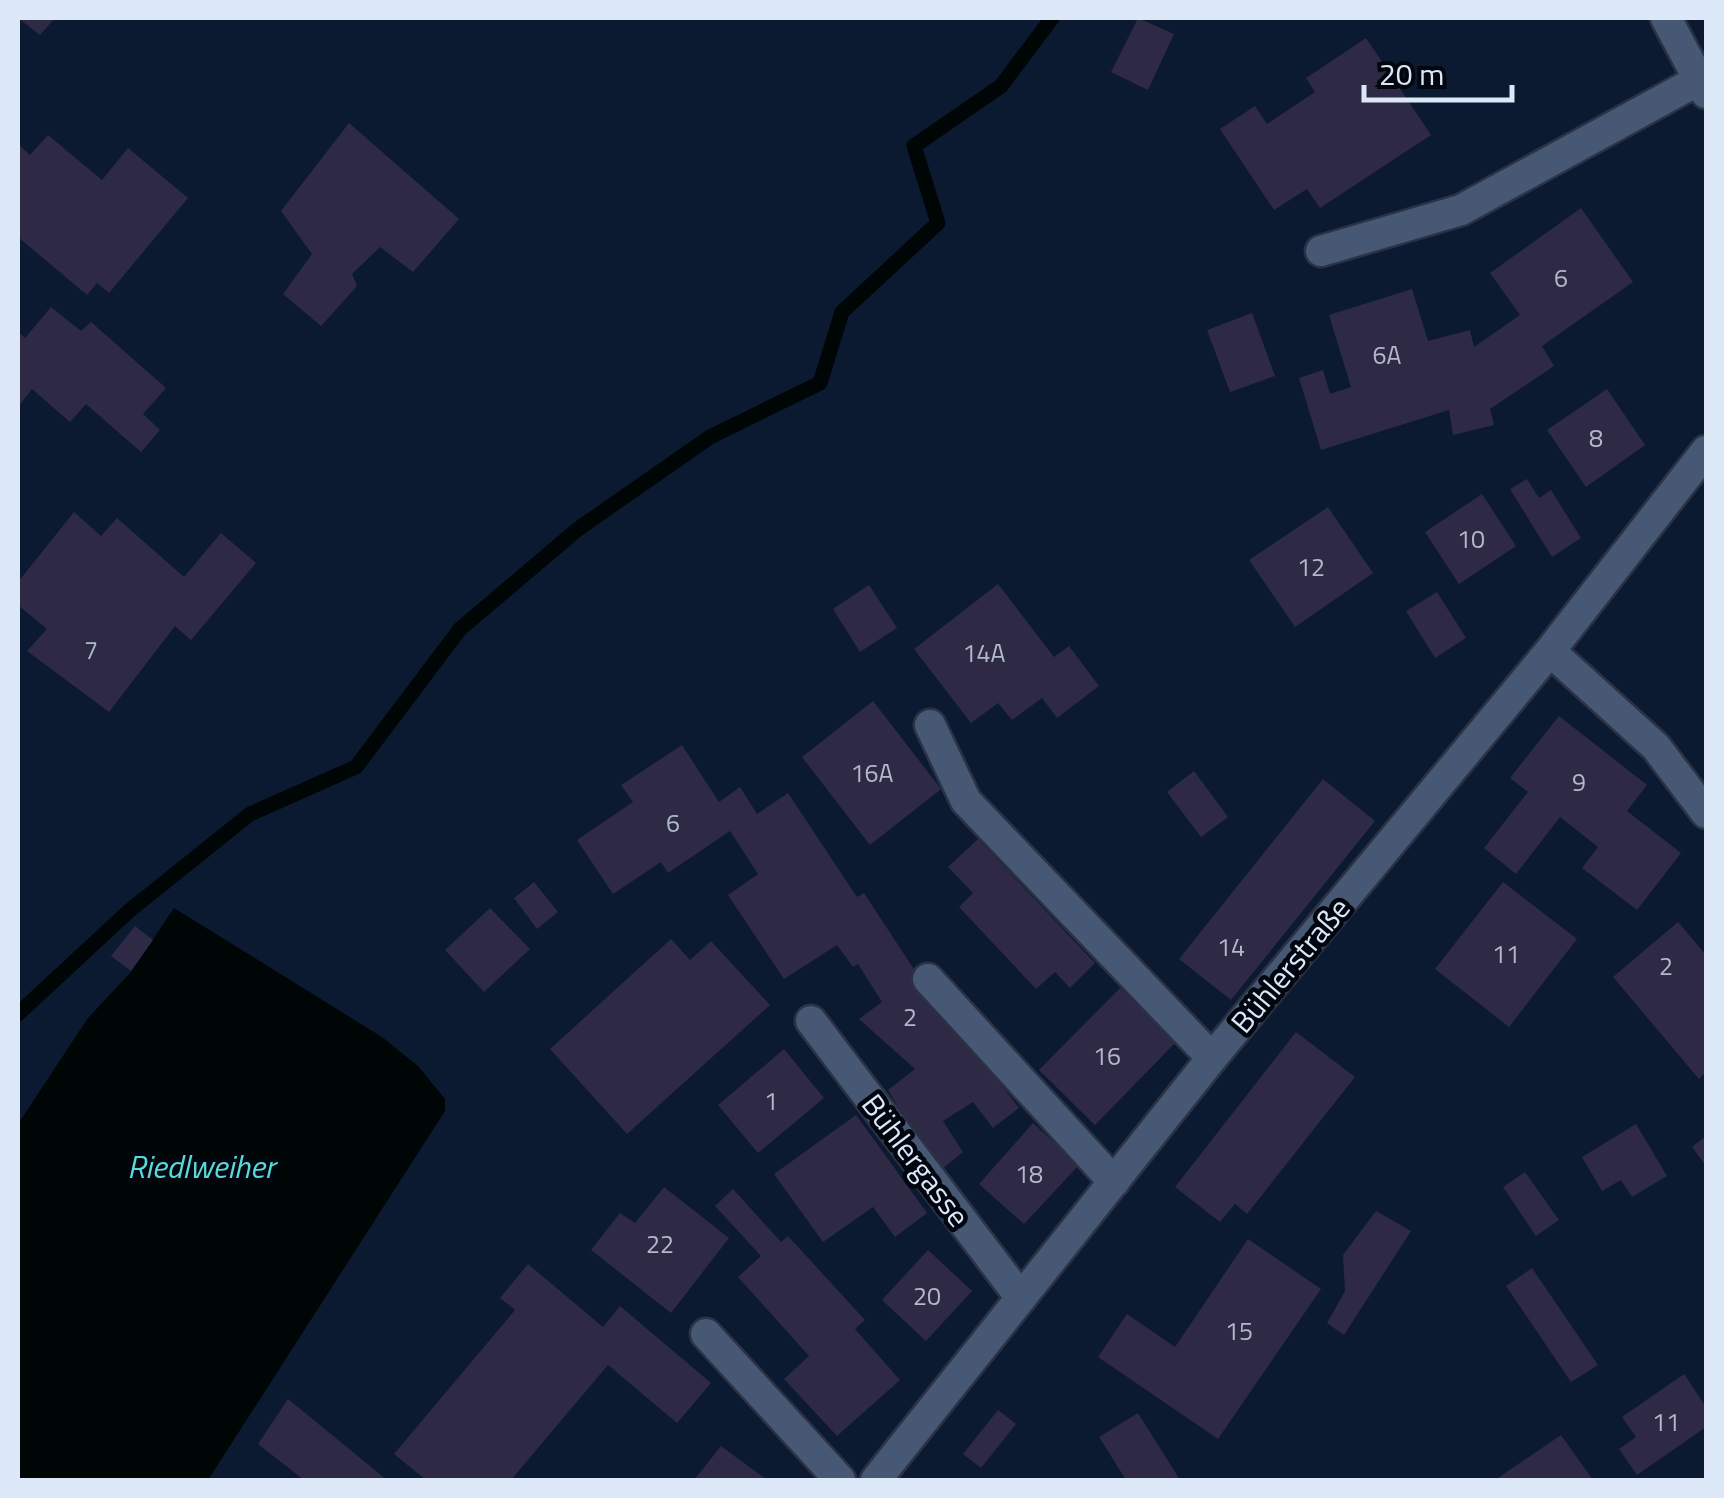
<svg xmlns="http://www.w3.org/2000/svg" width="1724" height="1498" font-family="'Titillium Web',sans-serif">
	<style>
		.water { fill: #000606 }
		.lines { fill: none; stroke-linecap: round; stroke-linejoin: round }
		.stream { stroke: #000606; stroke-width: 15 }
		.building { fill: #2e2944 }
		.minor-casing { stroke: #2c3245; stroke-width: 35 }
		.minor { stroke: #465873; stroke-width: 30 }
		.labels { text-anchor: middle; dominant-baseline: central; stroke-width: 9; stroke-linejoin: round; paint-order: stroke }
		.number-label { font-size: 25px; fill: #b0b8ca }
		.street-label { font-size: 30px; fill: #dce7f7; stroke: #02060f }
		.water-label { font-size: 32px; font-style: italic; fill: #59d9d8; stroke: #02060f }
	</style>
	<rect width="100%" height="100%" fill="#0c1a31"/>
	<path class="water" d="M 174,908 L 382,1037 L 418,1066 L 445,1099 L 445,1111 L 208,1480 L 18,1480 L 18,1124 L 88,1018 L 131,972 Z"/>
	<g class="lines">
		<path class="stream" d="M 18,1014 L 129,911 L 250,814 L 356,767 L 460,629 L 578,529 L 710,437 L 820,383 L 842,312 L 938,223 L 914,146 L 1001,86 L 1052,18"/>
	</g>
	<g class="building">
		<path d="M 18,18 L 55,18 L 40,35 Z"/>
		<path d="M 1138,18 L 1174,34 L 1148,90 L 1111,72 Z"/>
		<path d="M 1366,38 L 1431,135 L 1320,208 L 1307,189 L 1274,210 L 1220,129 L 1255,106 L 1267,124 L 1315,92 L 1306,78 Z"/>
		<path d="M 349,123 L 459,219 L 413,272 L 380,247 L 352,274 L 357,286 L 321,326 L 283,294 L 312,254 L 281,211 Z"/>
		<path d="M 48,135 L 102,180 L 128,148 L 188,198 L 109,293 L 97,283 L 87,295 L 18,237 L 18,144 L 30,155 Z"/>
		<path d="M 1581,208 L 1633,282 L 1542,346 L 1554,366 L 1490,409 L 1494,425 L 1453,435 L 1449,410 L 1321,450 L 1299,378 L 1323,370 L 1330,394 L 1351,387 L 1329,315 L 1412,289 L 1428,341 L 1470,330 L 1474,347 L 1520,315 L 1490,273 Z"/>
		<path d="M 51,307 L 81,331 L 91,322 L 166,388 L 143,414 L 160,430 L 141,452 L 86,404 L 70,422 L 32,389 L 18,407 L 18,332 L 25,338 Z"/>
		<path d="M 1252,313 L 1275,376 L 1230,392 L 1207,330 Z"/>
		<path d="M 1607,389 L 1645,445 L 1586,487 L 1547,430 Z"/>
		<path d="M 1527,479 L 1539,498 L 1551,490 L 1581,538 L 1552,557 L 1510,489 Z"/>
		<path d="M 1482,494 L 1516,546 L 1459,584 L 1425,532 Z"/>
		<path d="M 1328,507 L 1373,573 L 1295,627 L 1249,560 Z"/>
		<path d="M 74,512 L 101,536 L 117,518 L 184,577 L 221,533 L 256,563 L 191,640 L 175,626 L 109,712 L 27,651 L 47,629 L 18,605 L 18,582 Z"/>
		<path d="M 998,584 L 1054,657 L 1069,646 L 1099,686 L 1057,718 L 1042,698 L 1012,720 L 998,703 L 971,723 L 914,649 Z"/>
		<path d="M 869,585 L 897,628 L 860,652 L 833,609 Z"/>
		<path d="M 1437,592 L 1466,638 L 1435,658 L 1406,611 Z"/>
		<path d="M 873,701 L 941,789 L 870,845 L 802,757 Z"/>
		<path d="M 1559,716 L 1647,785 L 1627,811 L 1681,853 L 1637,910 L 1582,868 L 1598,847 L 1560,817 L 1516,874 L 1484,848 L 1528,792 L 1510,778 Z"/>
		<path d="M 682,745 L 719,802 L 740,787 L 757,814 L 788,793 L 857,897 L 864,893 L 919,977 L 1019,1108 L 993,1128 L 973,1102 L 943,1121 L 963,1152 L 937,1173 L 888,1090 L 915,1069 L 859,1019 L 882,1002 L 858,964 L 853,967 L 837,945 L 784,979 L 728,895 L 758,874 L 730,831 L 668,873 L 661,862 L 613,894 L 577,840 L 633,802 L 621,785 Z"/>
		<path d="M 1194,771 L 1228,817 L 1201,837 L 1167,792 Z"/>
		<path d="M 1323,779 L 1375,821 L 1231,1000 L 1179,959 Z"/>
		<path d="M 978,839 L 1095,963 L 1070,988 L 1055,972 L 1036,989 L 959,907 L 973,893 L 948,867 Z"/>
		<path d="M 534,882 L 558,912 L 537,929 L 514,898 Z"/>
		<path d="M 1503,882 L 1577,939 L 1509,1027 L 1435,969 Z"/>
		<path d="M 490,908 L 530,949 L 484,992 L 445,950 Z"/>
		<path d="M 1678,922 L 1706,955 L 1706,1072 L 1699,1079 L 1613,977 Z"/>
		<path d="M 135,926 L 153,940 L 131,971 L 111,956 Z"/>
		<path d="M 671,939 L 690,960 L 711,941 L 770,1005 L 627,1134 L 550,1049 Z"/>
		<path d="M 1120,988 L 1176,1042 L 1095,1125 L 1039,1070 Z"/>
		<path d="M 1296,1032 L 1355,1077 L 1247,1214 L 1235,1204 L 1220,1222 L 1175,1187 Z"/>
		<path d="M 784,1049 L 824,1098 L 758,1153 L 718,1105 Z"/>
		<path d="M 856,1115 L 927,1213 L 895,1237 L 873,1207 L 823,1242 L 774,1174 Z"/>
		<path d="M 1033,1123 L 1079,1165 L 1024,1224 L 979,1184 Z"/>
		<path d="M 1636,1124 L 1667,1176 L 1632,1197 L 1621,1180 L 1602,1191 L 1582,1157 Z"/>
		<path d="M 1706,1136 L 1706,1166 L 1692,1147 Z"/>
		<path d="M 1525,1172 L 1559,1220 L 1536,1236 L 1503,1187 Z"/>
		<path d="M 664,1187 L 729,1238 L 671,1313 L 591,1250 L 620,1213 L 635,1223 Z"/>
		<path d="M 733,1189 L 781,1242 L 788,1236 L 865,1320 L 855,1329 L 900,1380 L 837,1436 L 784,1379 L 809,1356 L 738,1277 L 761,1256 L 715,1206 Z"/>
		<path d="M 1376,1211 L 1411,1231 L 1344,1335 L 1327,1323 L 1345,1291 L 1343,1255 Z"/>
		<path d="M 1248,1239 L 1321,1289 L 1218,1439 L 1098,1357 L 1127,1314 L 1175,1347 Z"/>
		<path d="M 928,1250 L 972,1291 L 926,1341 L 882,1300 Z"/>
		<path d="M 528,1264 L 603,1327 L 620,1306 L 711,1383 L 677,1423 L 608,1365 L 511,1480 L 426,1480 L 394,1454 L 515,1310 L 500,1298 Z"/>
		<path d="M 1532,1268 L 1598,1365 L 1571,1382 L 1506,1286 Z"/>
		<path d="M 1684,1374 L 1706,1407 L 1706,1427 L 1637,1475 L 1619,1449 L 1636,1437 L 1622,1417 Z"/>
		<path d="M 288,1399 L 387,1480 L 304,1480 L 258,1444 Z"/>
		<path d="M 998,1410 L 1016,1424 L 981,1468 L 963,1454 Z"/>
		<path d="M 1138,1413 L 1180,1480 L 1126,1480 L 1099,1437 Z"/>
		<path d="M 1561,1435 L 1593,1480 L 1495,1480 Z"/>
		<path d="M 721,1446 L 767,1480 L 694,1480 Z"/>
	</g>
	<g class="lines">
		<g class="minor-casing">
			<g id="minor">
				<path d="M 1666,18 L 1706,93"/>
				<path d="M 1321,251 L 1461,210 L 1706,76"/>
				<path d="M 1550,651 L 1656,747 L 1706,813"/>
				<path d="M 930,725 L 966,801 L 1212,1058"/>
				<path d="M 928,979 L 1114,1182"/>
				<path d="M 811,1021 L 1021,1298"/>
				<path d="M 706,1334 L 840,1480"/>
				<path d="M 876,1480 L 1212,1058 L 1550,651 L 1706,451"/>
			</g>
		</g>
		<use href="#minor" class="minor"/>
	</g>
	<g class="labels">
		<g class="number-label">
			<text x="1561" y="278">6</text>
			<text x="1387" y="355">6A</text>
			<text x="1596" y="438">8</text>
			<text x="1471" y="539">10</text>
			<text x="1311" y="567">12</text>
			<text x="91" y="650">7</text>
			<text x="984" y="653">14A</text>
			<text x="872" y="773">16A</text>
			<text x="1579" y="782">9</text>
			<text x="673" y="823">6</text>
			<text x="1231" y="947">14</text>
			<text x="1506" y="954">11</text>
			<text x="1666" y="966">2</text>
			<text x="910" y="1017">2</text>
			<text x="1107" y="1056">16</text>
			<text x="771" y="1101">1</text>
			<text x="1029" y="1174">18</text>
			<text x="660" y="1244">22</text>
			<text x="927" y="1296">20</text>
			<text x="1239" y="1331">15</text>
			<text x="1666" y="1422">11</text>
		</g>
		<g class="street-label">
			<text transform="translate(1290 965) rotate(-50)">Bühlerstraße</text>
			<text transform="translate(916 1160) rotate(53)">Bühlergasse</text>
		</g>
		<g class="water-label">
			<text x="201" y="1166">Riedlweiher</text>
		</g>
	</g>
	<rect width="1724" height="1498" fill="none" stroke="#dce7f7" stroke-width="40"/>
	<path d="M1364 85v15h148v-15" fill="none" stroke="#dce7f7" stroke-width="5"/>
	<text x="1379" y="85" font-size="30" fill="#dce7f7" stroke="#02060f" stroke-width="8" paint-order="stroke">20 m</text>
</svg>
